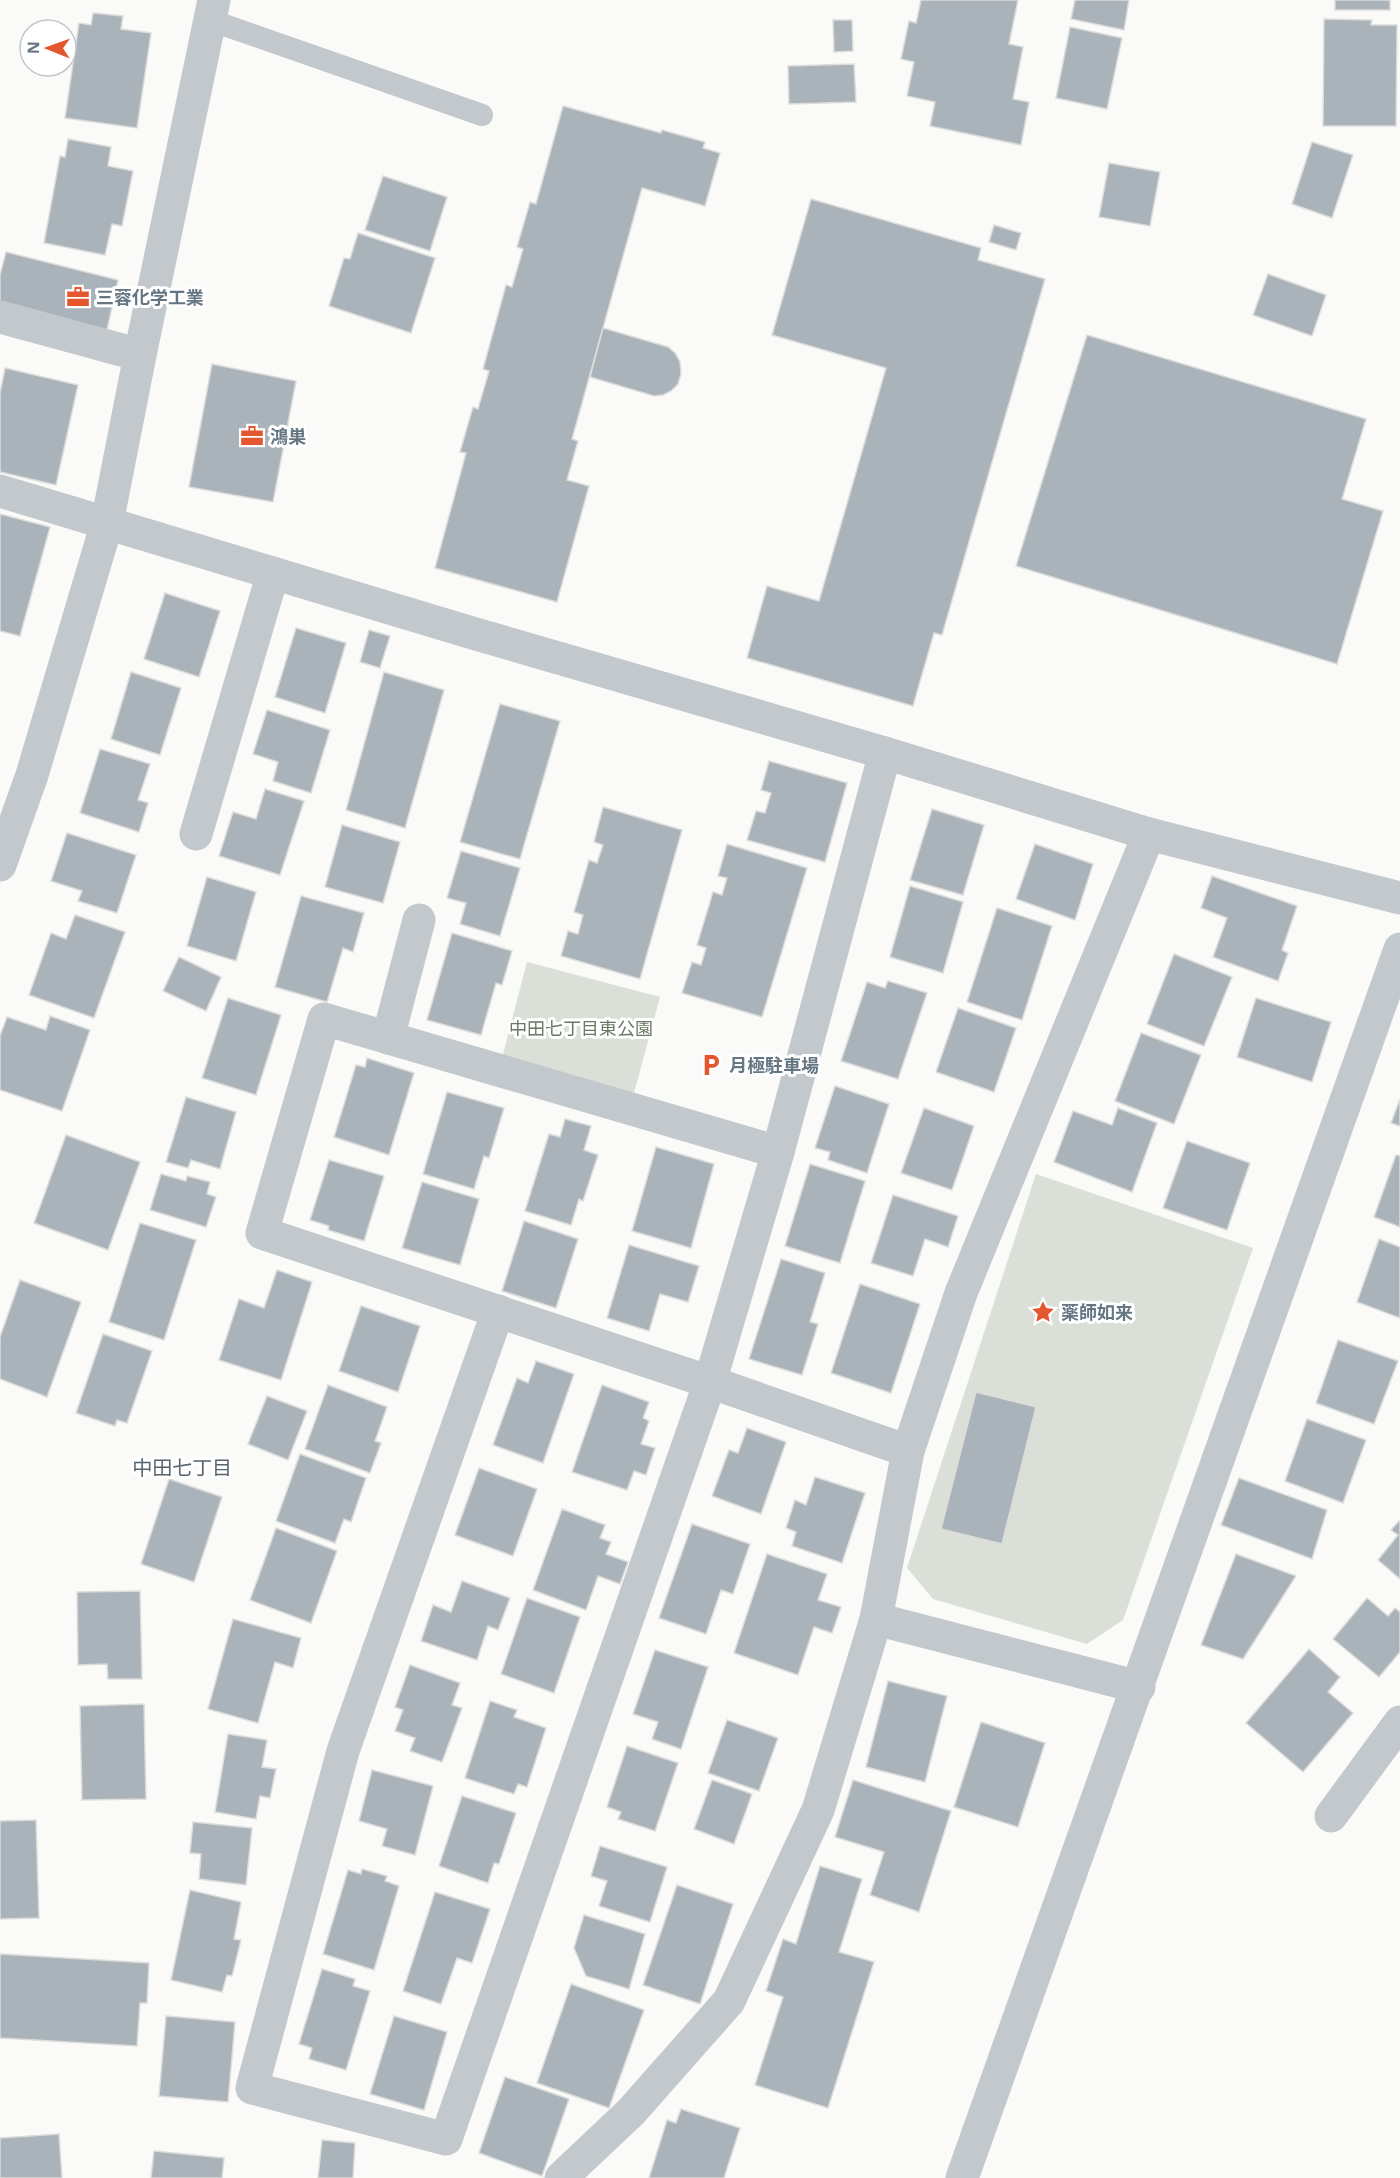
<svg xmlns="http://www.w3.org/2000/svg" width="1400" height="2178" font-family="'Noto Sans','Noto Sans JP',sans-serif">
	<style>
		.green { fill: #dadfd7 }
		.building { fill: #aab3b9; stroke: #dcdcda; stroke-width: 1.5 }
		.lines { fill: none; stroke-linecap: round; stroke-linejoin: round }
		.service { stroke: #c3c8cc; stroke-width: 22 }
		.minor { stroke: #c3c8cc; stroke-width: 33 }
		.labels { text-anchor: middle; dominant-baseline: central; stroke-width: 6; stroke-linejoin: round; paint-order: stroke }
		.poi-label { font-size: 18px; font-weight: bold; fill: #657683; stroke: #fff; text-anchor: start }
		.park-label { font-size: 18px; fill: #687a64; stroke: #fff }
		.neighbourhood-label { font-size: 20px; fill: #57646e; stroke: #fff }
	</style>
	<rect width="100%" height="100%" fill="#fafaf8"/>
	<g class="green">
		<path d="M 527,962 L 660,997 L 634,1093 L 502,1058 Z"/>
		<path d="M 1036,1174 L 1253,1248 L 1123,1620 L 1087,1644 L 933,1599 L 907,1568 Z"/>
	</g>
	<g class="building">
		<path d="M 921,0 L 1018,0 L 1009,44 L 1023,47 L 1013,99 L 1029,102 L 1021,145 L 930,126 L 935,102 L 907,96 L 914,62 L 901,59 L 909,21 L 916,23 Z"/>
		<path d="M 1075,0 L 1129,0 L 1124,30 L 1071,19 Z"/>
		<rect x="1335" y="0" width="55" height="10"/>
		<path d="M 93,13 L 123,16 L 121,29 L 151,33 L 137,128 L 65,118 L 79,23 L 91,25 Z"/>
		<path d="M 1324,19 L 1372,20 L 1371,25 L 1397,25 L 1396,126 L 1323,126 Z"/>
		<path d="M 833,20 L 852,20 L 853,51 L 834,52 Z"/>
		<path d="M 1070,27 L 1122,38 L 1107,109 L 1056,98 Z"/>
		<path d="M 854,64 L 856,102 L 789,104 L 788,66 Z"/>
		<path d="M 563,106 L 661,133 L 662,130 L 705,142 L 703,148 L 720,153 L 705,206 L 642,188 L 572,439 L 578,441 L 567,480 L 589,486 L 557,602 L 435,568 L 466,453 L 460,452 L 473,407 L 478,409 L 489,371 L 483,369 L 506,285 L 512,287 L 523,249 L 517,247 L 530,202 L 536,204 Z"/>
		<path d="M 68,139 L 111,147 L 108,166 L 133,171 L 122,226 L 112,224 L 105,255 L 44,243 L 60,156 L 65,157 Z"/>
		<path d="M 1312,142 L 1353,155 L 1332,218 L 1292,204 Z"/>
		<path d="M 1109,163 L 1160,172 L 1150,226 L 1099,217 Z"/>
		<path d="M 383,176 L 447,197 L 430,251 L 365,230 Z"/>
		<path d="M 811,199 L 981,248 L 978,260 L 1045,279 L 942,635 L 934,633 L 913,706 L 747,658 L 767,586 L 819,601 L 886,368 L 772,335 Z"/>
		<path d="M 994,225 L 1021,233 L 1016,250 L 989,242 Z"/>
		<path d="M 358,233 L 435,258 L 411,333 L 329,306 L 344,258 L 350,259 Z"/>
		<path d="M 6,252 L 118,280 L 106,334 L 0,308 L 0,275 Z"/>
		<path d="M 1268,274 L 1326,295 L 1312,336 L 1253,315 Z"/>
		<path d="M 603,328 L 668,347 L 675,353 L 680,362 L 681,374 L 678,384 L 671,391 L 663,395 L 654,396 L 590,377 Z"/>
		<path d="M 1087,335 L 1366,419 L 1342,499 L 1383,511 L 1337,664 L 1016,566 Z"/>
		<path d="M 212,364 L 296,381 L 273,502 L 189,487 Z"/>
		<path d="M 5,368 L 78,385 L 56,485 L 0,472 L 0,393 Z"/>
		<path d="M 0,514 L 50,527 L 20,636 L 0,631 Z"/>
		<path d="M 165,593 L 220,611 L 199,677 L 144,659 Z"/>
		<path d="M 296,628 L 346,643 L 325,713 L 275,697 Z"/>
		<path d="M 369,630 L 390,636 L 380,668 L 360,662 Z"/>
		<path d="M 131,672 L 181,688 L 160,755 L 111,739 Z"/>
		<path d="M 384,672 L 444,690 L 405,828 L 346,810 Z"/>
		<path d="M 500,704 L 560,721 L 520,859 L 460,842 Z"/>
		<path d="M 267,710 L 330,730 L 311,793 L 273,781 L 278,762 L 253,754 Z"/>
		<path d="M 100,749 L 150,764 L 138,800 L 148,803 L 139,832 L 80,813 Z"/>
		<path d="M 769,761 L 847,783 L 825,862 L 747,840 L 756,811 L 765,813 L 771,793 L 761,790 Z"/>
		<path d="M 265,789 L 304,801 L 280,875 L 219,856 L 233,812 L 256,819 Z"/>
		<path d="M 603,807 L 682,830 L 640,979 L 561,956 L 568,931 L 578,934 L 583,915 L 574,912 L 589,860 L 597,863 L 603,845 L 594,842 Z"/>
		<path d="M 932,809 L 984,825 L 963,895 L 910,880 Z"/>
		<path d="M 342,825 L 400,842 L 383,903 L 325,887 Z"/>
		<path d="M 67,833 L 136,855 L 117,913 L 78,901 L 82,891 L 51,881 Z"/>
		<path d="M 727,844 L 807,868 L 762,1017 L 682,993 L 692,962 L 701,965 L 706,948 L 697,945 L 713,892 L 722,895 L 727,878 L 718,876 Z"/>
		<path d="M 1035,844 L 1093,864 L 1075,920 L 1016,899 Z"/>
		<path d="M 461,851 L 520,868 L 500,936 L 460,924 L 466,903 L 447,898 Z"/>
		<path d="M 1212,876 L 1297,906 L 1282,950 L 1288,953 L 1278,981 L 1213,957 L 1227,918 L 1201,908 Z"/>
		<path d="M 207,877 L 256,892 L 236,961 L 187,946 Z"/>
		<path d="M 910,886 L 963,902 L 943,973 L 890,957 Z"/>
		<path d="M 301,896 L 364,913 L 353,952 L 343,948 L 327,1002 L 275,987 Z"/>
		<path d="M 997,908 L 1052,926 L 1022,1020 L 967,1002 Z"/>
		<path d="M 75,915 L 125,932 L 94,1018 L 29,995 L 51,933 L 66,939 Z"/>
		<path d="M 452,933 L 512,951 L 502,985 L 496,983 L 481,1035 L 427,1020 Z"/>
		<path d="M 1174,954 L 1232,977 L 1204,1046 L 1147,1024 Z"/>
		<path d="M 179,957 L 221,977 L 206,1011 L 163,991 Z"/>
		<path d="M 888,981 L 927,993 L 898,1079 L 841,1061 L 867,982 L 885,988 Z"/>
		<path d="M 228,998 L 281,1015 L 256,1095 L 202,1078 Z"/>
		<path d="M 1256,998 L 1331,1022 L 1312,1082 L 1237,1057 Z"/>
		<path d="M 958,1008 L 1016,1028 L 994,1092 L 936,1072 Z"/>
		<path d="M 50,1016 L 90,1030 L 62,1111 L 0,1090 L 0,1036 L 7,1017 L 46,1030 Z"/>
		<path d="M 1141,1033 L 1201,1055 L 1174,1124 L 1115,1101 Z"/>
		<path d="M 367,1058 L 414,1073 L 389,1155 L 334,1137 L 356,1065 L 365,1067 Z"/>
		<path d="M 835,1086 L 889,1104 L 867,1173 L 828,1160 L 830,1152 L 815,1148 Z"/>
		<path d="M 447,1092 L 504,1108 L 489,1158 L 484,1156 L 474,1189 L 423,1174 Z"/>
		<path d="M 186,1097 L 236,1112 L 220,1169 L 191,1160 L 188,1168 L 166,1162 Z"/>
		<path d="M 1400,1099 L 1400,1126 L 1391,1123 Z"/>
		<path d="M 924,1108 L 974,1126 L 952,1190 L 901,1173 Z"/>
		<path d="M 1118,1108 L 1157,1123 L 1132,1192 L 1054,1162 L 1073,1111 L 1112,1125 Z"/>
		<path d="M 565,1119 L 591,1126 L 584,1150 L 598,1155 L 583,1201 L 579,1199 L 571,1225 L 525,1211 L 549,1134 L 560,1137 Z"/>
		<path d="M 66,1135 L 140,1162 L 108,1250 L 34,1223 Z"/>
		<path d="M 1187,1141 L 1250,1163 L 1227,1230 L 1163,1208 Z"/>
		<path d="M 656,1147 L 714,1164 L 691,1248 L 632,1231 Z"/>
		<path d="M 1396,1155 L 1400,1156 L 1400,1227 L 1374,1217 Z"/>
		<path d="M 329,1160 L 384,1176 L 364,1241 L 328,1230 L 329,1226 L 310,1220 Z"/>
		<path d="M 810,1164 L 865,1181 L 840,1263 L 785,1246 Z"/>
		<path d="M 161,1174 L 186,1181 L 187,1176 L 210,1182 L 207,1194 L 216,1197 L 206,1227 L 150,1210 Z"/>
		<path d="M 422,1182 L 479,1199 L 460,1265 L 402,1248 Z"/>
		<path d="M 893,1195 L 958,1216 L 948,1247 L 925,1239 L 913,1276 L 871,1263 Z"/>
		<path d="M 524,1221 L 578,1239 L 556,1308 L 502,1291 Z"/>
		<path d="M 140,1223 L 196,1240 L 164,1340 L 109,1322 Z"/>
		<path d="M 1379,1239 L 1400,1247 L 1400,1318 L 1357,1302 Z"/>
		<path d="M 629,1245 L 699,1266 L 688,1302 L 660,1294 L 649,1331 L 607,1318 Z"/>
		<path d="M 781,1259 L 825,1273 L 810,1322 L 818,1324 L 802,1375 L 749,1359 Z"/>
		<path d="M 277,1270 L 312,1282 L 281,1380 L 219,1360 L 239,1299 L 264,1308 Z"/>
		<path d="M 20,1280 L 81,1302 L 47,1397 L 0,1379 L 0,1337 Z"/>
		<path d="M 860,1284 L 920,1304 L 891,1393 L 831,1373 Z"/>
		<path d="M 361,1306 L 420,1326 L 398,1392 L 339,1371 Z"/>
		<path d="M 103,1334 L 152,1351 L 127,1423 L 117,1420 L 115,1426 L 76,1413 Z"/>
		<path d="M 1338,1340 L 1398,1361 L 1374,1424 L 1316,1403 Z"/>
		<path d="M 536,1361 L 574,1374 L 543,1463 L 493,1445 L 517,1378 L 528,1383 Z"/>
		<path d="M 328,1385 L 387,1407 L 375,1441 L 381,1443 L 370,1473 L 305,1449 Z"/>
		<path d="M 602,1385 L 649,1402 L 643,1418 L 649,1421 L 641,1444 L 655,1448 L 646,1475 L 634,1471 L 627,1490 L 572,1472 Z"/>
		<path d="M 976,1392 L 1036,1407 L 1002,1544 L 941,1529 Z"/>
		<path d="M 267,1396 L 307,1411 L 288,1460 L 248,1444 Z"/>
		<path d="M 1307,1419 L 1366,1440 L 1343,1503 L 1285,1481 Z"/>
		<path d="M 747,1428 L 786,1442 L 761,1514 L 712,1496 L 729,1450 L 738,1453 Z"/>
		<path d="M 300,1454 L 366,1478 L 351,1522 L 344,1519 L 335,1543 L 276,1521 Z"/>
		<path d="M 479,1468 L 537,1489 L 513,1556 L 455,1535 Z"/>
		<path d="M 815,1477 L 865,1493 L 842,1563 L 792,1546 L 796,1532 L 786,1528 L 795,1500 L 806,1505 Z"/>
		<path d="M 1239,1478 L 1327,1510 L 1312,1559 L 1221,1525 Z"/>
		<path d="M 169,1479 L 222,1497 L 194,1582 L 141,1564 Z"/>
		<path d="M 562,1509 L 605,1525 L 600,1538 L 611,1542 L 606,1554 L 628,1562 L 620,1584 L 598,1576 L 586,1610 L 533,1590 Z"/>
		<path d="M 1400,1520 L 1400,1579 L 1378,1560 L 1398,1535 L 1391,1530 Z"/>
		<path d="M 692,1524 L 750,1544 L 733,1594 L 721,1590 L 706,1634 L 659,1618 Z"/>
		<path d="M 276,1528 L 337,1551 L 311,1623 L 250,1600 Z"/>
		<path d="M 767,1554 L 827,1574 L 818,1600 L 841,1607 L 832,1633 L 814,1627 L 798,1675 L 734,1653 Z"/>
		<path d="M 1236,1554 L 1296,1576 L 1243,1659 L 1201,1645 Z"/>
		<path d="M 462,1581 L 510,1598 L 498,1630 L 488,1626 L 477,1660 L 421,1641 L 433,1605 L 451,1612 Z"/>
		<path d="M 140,1591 L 142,1679 L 108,1679 L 107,1664 L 78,1665 L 77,1592 Z"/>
		<path d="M 527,1598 L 580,1617 L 554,1693 L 501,1674 Z"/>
		<path d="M 1367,1598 L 1388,1616 L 1395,1608 L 1400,1612 L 1400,1652 L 1379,1677 L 1333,1639 Z"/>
		<path d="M 233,1619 L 301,1638 L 293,1668 L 275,1662 L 258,1723 L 208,1709 Z"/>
		<path d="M 1309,1649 L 1340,1677 L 1328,1692 L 1353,1713 L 1303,1772 L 1246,1723 Z"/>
		<path d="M 655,1650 L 708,1667 L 681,1749 L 652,1739 L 658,1722 L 633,1714 Z"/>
		<path d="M 410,1665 L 460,1683 L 452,1705 L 462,1708 L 442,1762 L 410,1751 L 415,1738 L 395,1731 L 403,1710 L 395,1707 Z"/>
		<path d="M 888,1681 L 947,1696 L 925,1782 L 866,1767 Z"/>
		<path d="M 490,1701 L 517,1710 L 514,1717 L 546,1728 L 527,1787 L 518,1784 L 514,1794 L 465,1778 Z"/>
		<path d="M 144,1704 L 146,1799 L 82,1800 L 80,1706 Z"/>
		<path d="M 727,1720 L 778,1738 L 759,1791 L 708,1773 Z"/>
		<path d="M 981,1722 L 1045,1743 L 1018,1827 L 954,1807 Z"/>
		<path d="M 228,1734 L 267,1740 L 262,1767 L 276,1769 L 270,1798 L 260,1796 L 256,1819 L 215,1812 Z"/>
		<path d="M 627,1746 L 678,1763 L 655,1831 L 618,1819 L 621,1812 L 607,1807 Z"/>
		<path d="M 372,1770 L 433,1786 L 415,1855 L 382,1846 L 387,1829 L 359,1821 Z"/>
		<path d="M 712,1780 L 752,1794 L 734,1844 L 694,1829 Z"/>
		<path d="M 853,1780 L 951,1811 L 919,1912 L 870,1895 L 884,1852 L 835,1837 Z"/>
		<path d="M 462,1796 L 516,1813 L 499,1864 L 494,1863 L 488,1883 L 439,1866 Z"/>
		<path d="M 36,1820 L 39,1918 L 0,1919 L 0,1821 Z"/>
		<path d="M 193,1822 L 252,1828 L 246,1885 L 199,1879 L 201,1854 L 190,1853 Z"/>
		<path d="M 600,1846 L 667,1867 L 650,1922 L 599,1906 L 607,1881 L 591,1876 Z"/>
		<path d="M 820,1866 L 862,1879 L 839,1952 L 874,1962 L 828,2108 L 755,2085 L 783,1997 L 766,1991 L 783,1939 L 796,1944 Z"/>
		<path d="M 362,1869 L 387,1876 L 385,1881 L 399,1886 L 374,1970 L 323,1954 L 348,1870 L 361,1874 Z"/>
		<path d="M 677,1885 L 733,1904 L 700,2004 L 643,1985 Z"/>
		<path d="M 190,1890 L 241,1902 L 234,1939 L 241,1940 L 232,1976 L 227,1975 L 222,1992 L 171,1980 Z"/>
		<path d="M 435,1892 L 490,1909 L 472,1963 L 457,1958 L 441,2004 L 403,1991 Z"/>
		<path d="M 584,1915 L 645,1934 L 629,1989 L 586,1976 L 574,1948 Z"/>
		<path d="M 0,1954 L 149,1963 L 147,2003 L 140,2003 L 137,2046 L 0,2038 Z"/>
		<path d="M 322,1969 L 355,1979 L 353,1986 L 370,1991 L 346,2070 L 309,2059 L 312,2048 L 299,2044 Z"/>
		<path d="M 571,1984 L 644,2010 L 609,2108 L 537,2083 Z"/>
		<path d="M 166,2016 L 235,2022 L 228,2102 L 159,2096 Z"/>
		<path d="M 394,2016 L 447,2032 L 424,2110 L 370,2094 Z"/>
		<path d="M 505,2077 L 569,2099 L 542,2176 L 479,2153 Z"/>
		<path d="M 681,2109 L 740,2128 L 724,2178 L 649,2178 L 667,2120 L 676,2123 Z"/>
		<path d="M 59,2134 L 62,2178 L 0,2178 L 0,2138 Z"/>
		<path d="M 322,2140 L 355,2143 L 353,2178 L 318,2178 Z"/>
		<path d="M 154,2151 L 224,2158 L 222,2178 L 151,2178 Z"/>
	</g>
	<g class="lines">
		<path class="service" d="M 210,20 L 482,115"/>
		<g class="minor">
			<path d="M 0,317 L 140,355"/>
			<path d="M 0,491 L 469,632 L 885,753 L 1149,834 L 1400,898"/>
			<path d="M 196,834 L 273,573"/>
			<path d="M 0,865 L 32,775 L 107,523 L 140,355 L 214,0"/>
			<path d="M 388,1038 L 419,920"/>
			<path d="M 778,1152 L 324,1019 L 262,1233 L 710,1382 L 908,1451"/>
			<path d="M 498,1311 L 343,1751 L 252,2088 L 446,2139 L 710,1382 L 778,1152 L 885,753"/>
			<path d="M 876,1619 L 1139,1687"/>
			<path d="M 1331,1816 L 1400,1722"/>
			<path d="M 561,2178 L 631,2112 L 729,2001 L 818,1810 L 876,1619 L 908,1451 L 961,1293 L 1149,834"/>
			<path d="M 962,2178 L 1400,949"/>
		</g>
	</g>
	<defs>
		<g id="office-bare" transform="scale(1.8)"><path d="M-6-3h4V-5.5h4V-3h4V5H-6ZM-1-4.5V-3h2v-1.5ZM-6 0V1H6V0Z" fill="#e4572e" stroke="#fff" stroke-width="2.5" paint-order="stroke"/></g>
		<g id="parking-bare" transform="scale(1.8)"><path d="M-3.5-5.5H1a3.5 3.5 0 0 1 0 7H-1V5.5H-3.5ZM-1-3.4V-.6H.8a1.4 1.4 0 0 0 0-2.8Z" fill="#e4572e" stroke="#fff" stroke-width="2.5" paint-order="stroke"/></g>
		<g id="sight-bare" transform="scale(1.8)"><path d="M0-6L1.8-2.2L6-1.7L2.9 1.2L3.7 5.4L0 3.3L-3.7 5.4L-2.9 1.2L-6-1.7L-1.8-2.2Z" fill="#e4572e" stroke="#fff" stroke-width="2.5" paint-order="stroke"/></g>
	</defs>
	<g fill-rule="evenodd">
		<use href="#office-bare" x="78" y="297"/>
		<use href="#office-bare" x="252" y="436"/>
		<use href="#parking-bare" x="711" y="1065"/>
		<use href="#sight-bare" x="1043" y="1312"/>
	</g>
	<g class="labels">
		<g class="poi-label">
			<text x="96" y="297">三蓉化学工業</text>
			<text x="270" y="436">鴻巣</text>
			<text x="729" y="1065">月極駐車場</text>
			<text x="1061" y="1312">薬師如来</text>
		</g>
		<g class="park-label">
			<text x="581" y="1028">中田七丁目東公園</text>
		</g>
		<g class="neighbourhood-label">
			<text x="182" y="1467">中田七丁目</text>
		</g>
	</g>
	<g transform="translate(48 48) rotate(271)"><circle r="28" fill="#ffffff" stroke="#c1c8cd" stroke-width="1.5"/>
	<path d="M0-4.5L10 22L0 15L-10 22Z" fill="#e4572e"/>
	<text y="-9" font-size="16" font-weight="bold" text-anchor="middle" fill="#657683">N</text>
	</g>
</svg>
